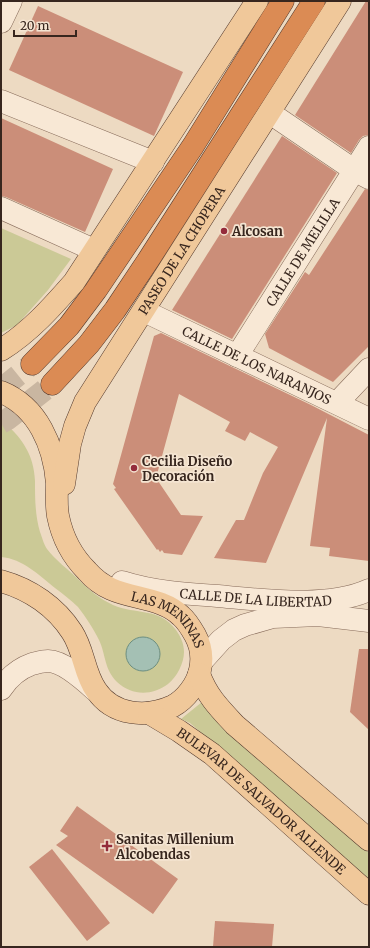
<svg xmlns="http://www.w3.org/2000/svg" width="370" height="948" font-family="Merriweather,serif">
	<style>
		.green { fill: #cbc996 }
		.water { fill: #a4c0b4; stroke: #6c8e80 }
		.building { fill: #cb8e79 }
		.lines { fill: none; stroke-linecap: round; stroke-linejoin: round }
		.highway-tunnel { stroke: #c9b6a1; stroke-width: 22; stroke-dasharray: 22 11; stroke-linecap: butt }
		.minor-casing { stroke: #876b5a; stroke-width: 23 }
		.major-casing { stroke: #543a2e; stroke-width: 23 }
		.highway-casing { stroke: #543a2e; stroke-width: 23 }
		.minor { stroke: #f8e8d5; stroke-width: 22 }
		.major { stroke: #f0c89a; stroke-width: 22 }
		.highway { stroke: #db8b54; stroke-width: 22 }
		.poi-dot { fill: #942b3b; stroke: #f5e5d2; stroke-width: 1.5 }
		.labels { text-anchor: middle; dominant-baseline: central; stroke-width: 3.5; stroke-linejoin: round; paint-order: stroke }
		.poi-label { font-size: 13px; font-weight: bold; fill: #37261e; stroke: #f5e5d2; text-anchor: start }
		.street-label { font-size: 13px; fill: #37261e; stroke: #f5e5d2 }
	</style>
	<rect width="100%" height="100%" fill="#eddac2"/>
	<g class="green">
		<path d="M 1,228 L 71,259 L 48,290 L 17,325 L 1,333 Z"/>
		<path d="M 1,420 C 21,436 34,454 35,481 C 35,498 35,515 40,532 C 42,537 44,545 47,549 C 54,559 70,571 79,580 C 89,590 100,599 113,605 C 136,615 159,607 176,630 C 181,637 184,644 184,652 C 184,663 177,677 168,684 C 152,696 132,696 117,682 C 104,669 106,655 99,640 C 94,630 86,617 78,607 C 71,600 63,594 55,588 C 39,575 23,559 1,557 Z"/>
		<path d="M 202,702 L 212,714 L 369,853 L 369,882 L 198,730 L 190,723 L 181,719 Z"/>
	</g>
	<circle class="water" cx="143" cy="654" r="17"/>
	<g class="building">
		<path d="M 366,1 L 369,1 L 369,135 L 363,136 L 359,140 L 351,153 L 295,115 Z"/>
		<path d="M 38,6 L 183,72 L 154,136 L 9,70 Z"/>
		<path d="M 1,118 L 113,169 L 85,232 L 6,197 L 1,196 Z"/>
		<path d="M 282,136 L 337,173 L 232,339 L 172,310 Z"/>
		<path d="M 365,189 L 369,190 L 369,346 L 333,382 L 269,348 L 265,334 L 305,272 L 309,275 Z"/>
		<path d="M 161,333 L 311,405 L 369,435 L 369,561 L 329,556 L 330,548 L 310,546 L 327,418 L 266,563 L 214,558 L 236,520 L 244,520 L 263,473 L 278,447 L 250,432 L 245,441 L 225,431 L 230,422 L 179,394 L 156,478 L 181,515 L 203,516 L 182,555 L 164,553 L 162,550 L 160,552 L 158,549 L 157,550 L 114,489 L 116,488 L 113,484 L 154,336 Z"/>
		<path d="M 359,649 L 369,649 L 369,730 L 350,712 Z"/>
		<path d="M 77,806 L 178,879 L 153,914 L 56,845 L 68,836 L 60,831 Z"/>
		<path d="M 52,849 L 110,923 L 87,941 L 29,867 Z"/>
		<path d="M 215,921 L 274,924 L 272,947 L 213,947 Z"/>
	</g>
	<g class="lines">
		<g class="highway-tunnel">
			<path d="M 1,389 L 32,364"/>
			<path d="M 1,423 L 8,419 L 52,384"/>
		</g>
		<g class="minor-casing">
			<g id="minor">
				<path d="M 1,22 L 11,1"/>
				<path d="M 1,101 L 153,162"/>
				<path d="M 270,113 L 354,170 L 369,178"/>
				<path d="M 1,208 L 94,250"/>
				<path id="s1" d="M 144,311 L 369,419"/>
				<path id="s2" d="M 237,356 L 369,147"/>
				<path d="M 337,403 L 369,369"/>
				<path id="s3" d="M 122,582 C 153,592 186,594 218,596 C 262,600 328,609 369,590"/>
				<path d="M 202,661 L 221,640 L 234,630 L 245,625 L 273,617 L 318,615 L 369,621"/>
				<path d="M 1,689 C 9,677 18,669 32,664 C 37,663 42,661 48,661 C 63,661 84,680 95,690"/>
			</g>
		</g>
		<g class="major-casing">
			<g id="major">
				<path d="M 1,350 C 30,332 52,307 74,282 L 257,1"/>
				<path id="s4" d="M 1,392 C 38,407 54,446 57,483 C 57,494 56,505 58,516 C 62,536 72,556 87,571 C 93,578 102,585 111,589 C 133,599 163,598 181,616 C 187,621 191,628 195,635 C 201,646 203,657 200,670 C 197,684 186,699 173,706 C 147,718 113,716 96,690 C 84,673 84,650 72,632 C 56,607 30,589 1,581"/>
				<path id="s5" d="M 64,484 L 70,444 L 75,426 L 85,402 L 340,1"/>
				<path d="M 199,674 C 207,696 219,708 235,725 L 369,840"/>
				<path id="s6" d="M 149,713 L 179,731 L 212,754 L 369,894"/>
			</g>
		</g>
		<g class="highway-casing">
			<g id="highway">
				<path d="M 32,364 L 69,326 L 96,290 L 193,146 L 283,1"/>
				<path d="M 52,384 L 89,344 L 115,310 L 149,259 L 314,1"/>
			</g>
		</g>
		<use href="#minor" class="minor"/>
		<use href="#major" class="major"/>
		<use href="#highway" class="highway"/>
	</g>
	<g class="poi-dot">
		<circle cx="224" cy="231" r="4"/>
		<circle cx="134" cy="468" r="4"/>
		<path d="M105 840h4v4h4v4h-4v4h-4v-4h-4v-4h4z"/>
	</g>
	<g class="labels">
		<g class="poi-label">
			<text x="232" y="231">Alcosan</text>
			<text x="142" y="461">Cecilia Diseño<tspan x="142" dy="15">Decoración</tspan></text>
			<text x="116" y="839">Sanitas Millenium<tspan x="116" dy="15">Alcobendas</tspan></text>
		</g>
		<g class="street-label">
			<text stroke="none"><textPath href="#s5" startOffset="265">PASEO DE LA CHOPERA</textPath></text>
			<text stroke="none"><textPath href="#s2" startOffset="123">CALLE DE MELILLA</textPath></text>
			<text stroke="none"><textPath href="#s1" startOffset="125">CALLE DE LOS NARANJOS</textPath></text>
			<text stroke="none"><textPath href="#s3" startOffset="135">CALLE DE LA LIBERTAD</textPath></text>
			<text stroke="none"><textPath href="#s4" startOffset="306">LAS MENINAS</textPath></text>
			<text stroke="none"><textPath href="#s6" startOffset="143">BULEVAR DE SALVADOR ALLENDE</textPath></text>
		</g>
	</g>
	<rect width="370" height="948" fill="none" stroke="#37261e" stroke-width="4"/>
	<path d="M14 30v6h62v-6" fill="none" stroke="#37261e" stroke-width="2"/>
	<text x="20" y="30" font-size="12" fill="#37261e" stroke="#f5e5d2" stroke-width="3" paint-order="stroke">20 m</text>
</svg>
